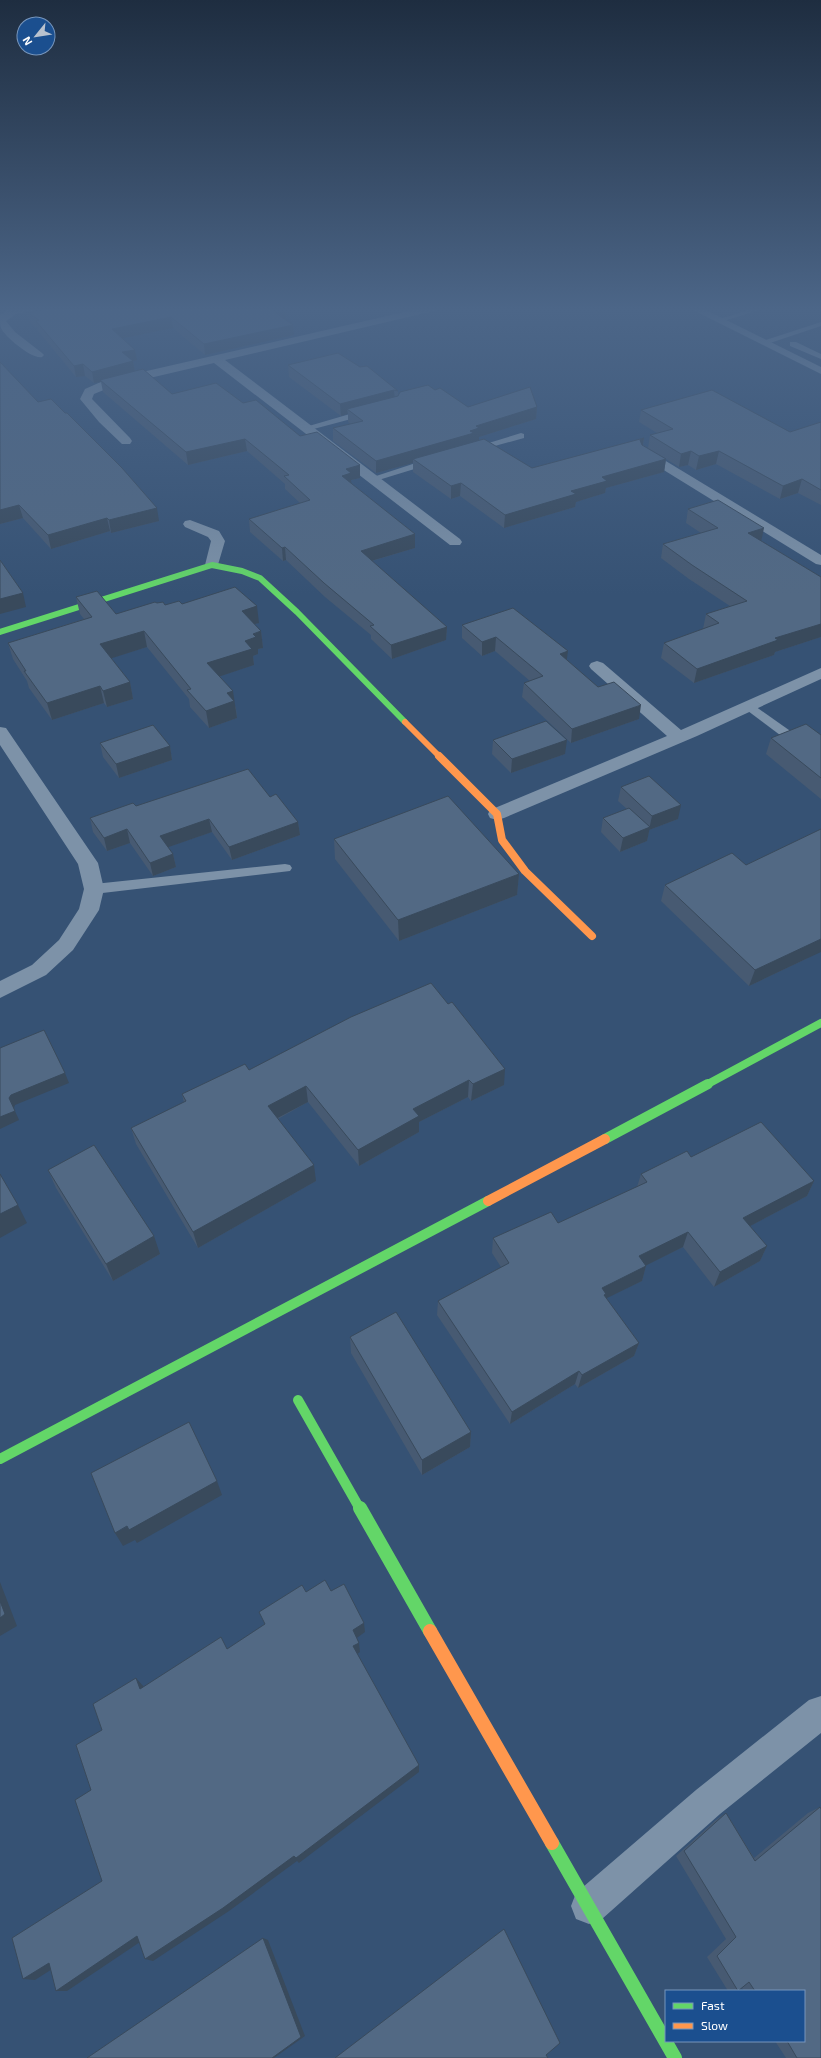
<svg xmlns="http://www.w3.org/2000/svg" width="821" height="2058" font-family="'Exo 2',sans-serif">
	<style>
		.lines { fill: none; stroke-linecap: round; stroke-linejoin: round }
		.lane { fill: #7d92a8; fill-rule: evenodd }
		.street { fill: #7d92a8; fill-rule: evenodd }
		.fast-far3 { stroke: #63d668; stroke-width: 6 }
		.fast-far2 { stroke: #63d668; stroke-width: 8 }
		.fast-far1 { stroke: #63d668; stroke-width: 10 }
		.fast { stroke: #63d668; stroke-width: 14 }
		.slow-far3 { stroke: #ff974d; stroke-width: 6 }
		.slow-far2 { stroke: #ff974d; stroke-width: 8 }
		.slow-far1 { stroke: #ff974d; stroke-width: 10 }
		.slow { stroke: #ff974d; stroke-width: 14 }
		.wall { fill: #475a72 }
		.shaded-wall { fill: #394a5c }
		.building { fill: #526984; stroke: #394a5c }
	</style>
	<rect width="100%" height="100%" fill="#365274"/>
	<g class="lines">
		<g class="lane">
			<path d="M 759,307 L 770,307 L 720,322 L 716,320 Z"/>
			<path d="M 821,322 L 821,326 L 767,344 L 760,342 Z"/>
			<path d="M 790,342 L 796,342 L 821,354 L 821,359 L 790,346 Z"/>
			<path d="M 367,409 L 370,410 L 370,414 L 306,431 L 302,428 Z"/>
			<path d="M 521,433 L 524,434 L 524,438 L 473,452 L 469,449 Z"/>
			<path d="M 431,458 L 434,459 L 434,463 L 372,482 L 367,479 Z"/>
			<path d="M 748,703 L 752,704 L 796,735 L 798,738 L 796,741 L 788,741 L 744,708 L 742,706 L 744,704 Z"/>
			<path d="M 285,864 L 290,865 L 292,868 L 290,871 L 94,894 L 89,892 L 87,889 L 89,886 L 94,884 Z"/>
		</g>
		<g class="street">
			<path d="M 22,307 L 40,307 L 39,309 L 16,314 L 6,321 L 15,332 L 42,353 L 44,355 L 42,357 C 33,360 5,337 1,328 C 0,325 0,319 0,315 L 8,310 Z"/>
			<path d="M 426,307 L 443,307 L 438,310 L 225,360 L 460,539 L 462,542 L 460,545 L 450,545 L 214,363 L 111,387 L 94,394 L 92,399 L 130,438 L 132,441 L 130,444 L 122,444 L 99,422 L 80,399 L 85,389 L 103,381 Z"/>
			<path d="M 687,307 L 700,307 L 821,367 L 821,374 Z"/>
			<path d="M 646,449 L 821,555 L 821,565 L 816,564 L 641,456 L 640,453 Z"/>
			<path d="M 190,520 L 219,531 L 225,541 L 217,568 L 207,568 L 205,565 L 211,541 L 208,537 L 185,527 L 183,524 L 185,521 Z"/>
			<path d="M 597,661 L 603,663 L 681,730 L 821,668 L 821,679 L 697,736 L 504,818 L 497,820 L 490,818 L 488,814 L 490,810 L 667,736 L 591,669 L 589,666 L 591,663 Z"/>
			<path d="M 0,727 L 6,728 L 98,863 L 104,889 L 99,910 L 73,950 L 46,975 L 0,998 L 0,981 L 32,965 L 59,940 L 79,909 L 84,889 L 78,864 L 0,745 Z"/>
			<path d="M 821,1696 L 821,1733 L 720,1814 L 602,1919 L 589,1924 L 576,1919 L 571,1906 L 576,1893 L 696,1790 L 809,1700 Z"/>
		</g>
		<path class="fast-far3" d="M 0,632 L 212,565 L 242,571 L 260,578 L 297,612 L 405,722"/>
		<path class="fast-far2" d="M 706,1085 L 821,1023"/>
		<g class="fast-far1">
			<path d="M 605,1139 L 708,1084"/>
			<path d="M 298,1400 L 360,1509"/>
			<path d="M 0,1459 L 488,1201"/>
		</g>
		<g class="fast">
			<path d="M 360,1508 L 430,1631"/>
			<path d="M 552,1843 L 675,2058"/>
		</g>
		<path class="slow-far3" d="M 405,722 L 440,757"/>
		<path class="slow-far2" d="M 439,756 L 497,814 L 502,840 L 525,871 L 592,936"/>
		<path class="slow-far1" d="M 488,1201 L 605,1139"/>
		<path class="slow" d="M 430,1631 L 552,1843"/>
	</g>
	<g class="wall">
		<path d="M 542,307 L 560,307 L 548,310 Z"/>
		<path d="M 579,307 L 620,307 L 597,314 Z"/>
		<path d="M 285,310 L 286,319 L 285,319 L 294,335 L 205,355 L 173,328 L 122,338 L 137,360 L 133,361 L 135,371 L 172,394 L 243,403 L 300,436 L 360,465 L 360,478 L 351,480 L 351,484 L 415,534 L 415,548 L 372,561 L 447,627 L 446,640 L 392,659 L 371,639 L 371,635 L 325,597 L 286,560 L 283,561 L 250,532 L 249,519 L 300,503 L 285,489 L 285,484 L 247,451 L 188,465 L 103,392 L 101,382 L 94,383 L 85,376 L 76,377 L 38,331 L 37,328 L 31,324 L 28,313 Z"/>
		<path d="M 288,365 L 360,367 L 398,391 L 398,396 L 435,390 L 468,407 L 537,407 L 536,419 L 479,437 L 479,440 L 532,468 L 644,438 L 643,445 L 666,459 L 664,472 L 606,488 L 605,493 L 576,502 L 575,507 L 504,528 L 460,496 L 451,499 L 413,472 L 413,463 L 376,473 L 333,441 L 333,428 L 351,424 L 348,422 L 348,414 L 341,416 L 289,377 Z"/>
		<path d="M 38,402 L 159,521 L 111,533 L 110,531 L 51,549 L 23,518 L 0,524 Z"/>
		<path d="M 641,410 L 790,432 L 821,422 L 821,505 L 798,493 L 780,499 L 716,464 L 696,470 L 688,465 L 679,467 L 648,448 L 650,435 L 657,433 L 639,422 Z"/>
		<path d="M 688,509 L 761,541 L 821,577 L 821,637 L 775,652 L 774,655 L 694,683 L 661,658 L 664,643 L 703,629 L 706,614 L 730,606 L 689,579 L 661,558 L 663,544 L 701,533 L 686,523 Z"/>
		<path d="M 76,597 L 116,614 L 157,603 L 165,605 L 182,604 L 259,623 L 254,624 L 261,631 L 263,648 L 258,649 L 258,654 L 253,656 L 254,665 L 220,676 L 236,708 L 237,718 L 209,728 L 190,707 L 189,699 L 147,647 L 111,658 L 130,682 L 133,699 L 107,707 L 104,703 L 52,720 L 29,688 L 27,681 L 13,659 L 8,643 L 84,619 L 80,614 Z"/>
		<path d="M 462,625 L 567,660 L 598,687 L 639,719 L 571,743 L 522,697 L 524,683 L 530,681 L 495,651 L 482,656 L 462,638 Z"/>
		<path d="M 821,735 L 821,799 L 766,754 L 771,738 Z"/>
		<path d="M 493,740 L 565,754 L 511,773 L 492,754 Z"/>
		<path d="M 100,743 L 170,746 L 172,760 L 119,778 L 103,757 Z"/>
		<path d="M 621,787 L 678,819 L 649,830 L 647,841 L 620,852 L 601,832 L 603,818 L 627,809 L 618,801 Z"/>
		<path d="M 270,797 L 298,822 L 300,835 L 232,860 L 212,832 L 168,847 L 173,854 L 176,867 L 153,876 L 130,843 L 107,851 L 93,832 L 90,818 L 136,806 Z"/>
		<path d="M 334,839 L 519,874 L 517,895 L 399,941 L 335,859 Z"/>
		<path d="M 665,885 L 808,958 L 749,986 L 661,901 Z"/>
		<path d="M 351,1017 L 504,1085 L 471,1101 L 468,1097 L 419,1122 L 419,1132 L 359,1166 L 308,1102 L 278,1119 L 316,1181 L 198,1248 L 136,1144 L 131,1128 L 184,1103 L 182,1094 L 249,1070 Z"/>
		<path d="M 691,1157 L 814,1181 L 807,1196 L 750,1226 L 767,1246 L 760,1261 L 714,1287 L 683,1247 L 646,1265 L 646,1266 L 642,1281 L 606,1298 L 639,1343 L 634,1356 L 578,1388 L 575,1384 L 510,1424 L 437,1315 L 438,1301 L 501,1267 L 492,1253 L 493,1238 L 558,1223 L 637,1187 L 641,1174 Z"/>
		<path d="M 48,1170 L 160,1254 L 113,1281 L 56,1188 Z"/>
		<path d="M 350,1337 L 471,1432 L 470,1447 L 422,1475 L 351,1353 Z"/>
		<path d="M 820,1807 L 821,2058 L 786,2058 L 775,2041 L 804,2041 L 804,1991 L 744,1991 L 742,1988 L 738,1991 L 728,1991 L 707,1957 L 726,1939 L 676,1856 L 717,1819 L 726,1813 L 754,1858 L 808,1813 Z"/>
	</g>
	<g class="shaded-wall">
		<path d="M 276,307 L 302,307 L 285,310 L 286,319 L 274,321 L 273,311 Z"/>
		<path d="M 548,307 L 560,307 L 548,310 Z"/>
		<path d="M 597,307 L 620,307 L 597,314 Z"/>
		<path d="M 171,317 L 173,328 L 114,340 L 112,329 Z"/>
		<path d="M 293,325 L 294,335 L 205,355 L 204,344 Z"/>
		<path d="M 135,350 L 137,360 L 133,361 L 135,372 L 100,380 L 101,382 L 94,383 L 92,372 L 122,352 Z"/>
		<path d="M 83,364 L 85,376 L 76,377 L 74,366 Z"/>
		<path d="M 394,390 L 395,402 L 347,409 L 348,414 L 341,416 L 340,404 Z"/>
		<path d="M 537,407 L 536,419 L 479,437 L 479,441 L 413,459 L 413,463 L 376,473 L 376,461 L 470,431 L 476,426 Z"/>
		<path d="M 644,438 L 642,450 L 640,440 Z"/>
		<path d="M 245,439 L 247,451 L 188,465 L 186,452 Z"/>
		<path d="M 691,451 L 688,465 L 679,467 L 681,454 Z"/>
		<path d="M 719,451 L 716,464 L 696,470 L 699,456 Z"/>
		<path d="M 666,459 L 664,472 L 606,488 L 605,493 L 576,502 L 575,507 L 504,528 L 505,515 L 602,477 Z"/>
		<path d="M 360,465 L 360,478 L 351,480 L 352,486 L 342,476 L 346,469 Z"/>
		<path d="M 802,479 L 798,493 L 780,499 L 783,486 Z"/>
		<path d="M 461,483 L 460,496 L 451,499 L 451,486 Z"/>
		<path d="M 19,505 L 23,518 L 0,524 L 0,510 Z"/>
		<path d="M 157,508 L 159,521 L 111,533 L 109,520 Z"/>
		<path d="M 107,518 L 110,531 L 51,549 L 48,535 Z"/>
		<path d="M 764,528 L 761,542 L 748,533 Z"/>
		<path d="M 415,534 L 415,548 L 361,564 L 361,551 Z"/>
		<path d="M 285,547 L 286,560 L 283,561 L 282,548 Z"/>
		<path d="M 23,593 L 26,607 L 0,614 L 0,599 Z"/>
		<path d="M 257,606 L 259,623 L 244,627 L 242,611 Z"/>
		<path d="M 821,624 L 821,637 L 775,652 L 774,655 L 694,683 L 697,669 L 775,638 Z"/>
		<path d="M 447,627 L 446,640 L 392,659 L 391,645 Z"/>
		<path d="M 144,631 L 147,647 L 103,661 L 100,644 Z"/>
		<path d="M 261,631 L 263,648 L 258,649 L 258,654 L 253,656 L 254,665 L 209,680 L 207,663 L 245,641 L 253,634 Z"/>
		<path d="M 496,637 L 495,651 L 482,656 L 482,642 Z"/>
		<path d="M 568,651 L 566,665 L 560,654 Z"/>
		<path d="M 130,682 L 133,699 L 107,707 L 103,691 Z"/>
		<path d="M 100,686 L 104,703 L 52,720 L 47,703 Z"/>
		<path d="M 233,691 L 237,718 L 209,728 L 206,711 L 227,693 Z"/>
		<path d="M 641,705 L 639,719 L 571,743 L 572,729 Z"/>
		<path d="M 567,740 L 565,754 L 511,773 L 512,759 Z"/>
		<path d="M 170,746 L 172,760 L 119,778 L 116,764 Z"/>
		<path d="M 681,805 L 678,819 L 649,830 L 652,816 Z"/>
		<path d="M 209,819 L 212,832 L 163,849 L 160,836 Z"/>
		<path d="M 298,822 L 300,835 L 232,860 L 229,847 Z"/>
		<path d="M 650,827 L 647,841 L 620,852 L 623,838 Z"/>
		<path d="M 127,829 L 130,843 L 107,851 L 104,838 Z"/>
		<path d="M 173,854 L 176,867 L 153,876 L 150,863 Z"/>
		<path d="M 519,874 L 517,895 L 399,941 L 398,920 Z"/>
		<path d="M 821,939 L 821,952 L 808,958 L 749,986 L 755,970 Z"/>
		<path d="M 505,1069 L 504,1085 L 471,1101 L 473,1084 Z"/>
		<path d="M 65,1073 L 69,1083 L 15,1105 L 14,1108 L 9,1098 L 11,1095 Z"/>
		<path d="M 469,1080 L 468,1097 L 419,1122 L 419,1132 L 359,1166 L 358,1150 L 413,1109 Z"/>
		<path d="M 306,1086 L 308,1102 L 270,1122 L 268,1106 Z"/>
		<path d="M 15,1111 L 19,1120 L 0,1129 L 0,1117 Z"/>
		<path d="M 314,1165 L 316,1181 L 198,1248 L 193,1232 Z"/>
		<path d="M 814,1181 L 807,1196 L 737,1233 L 743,1218 Z"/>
		<path d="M 18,1205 L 27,1223 L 0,1238 L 0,1214 Z"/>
		<path d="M 688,1232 L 683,1247 L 635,1271 L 639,1256 Z"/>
		<path d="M 154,1236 L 160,1254 L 113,1281 L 106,1264 Z"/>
		<path d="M 767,1246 L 760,1261 L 714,1287 L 720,1272 Z"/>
		<path d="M 646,1266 L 642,1281 L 605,1299 L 602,1288 Z"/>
		<path d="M 639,1343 L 634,1356 L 578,1388 L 582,1375 Z"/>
		<path d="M 579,1371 L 575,1384 L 510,1424 L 512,1412 Z"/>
		<path d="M 471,1432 L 470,1447 L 422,1475 L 422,1460 Z"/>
		<path d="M 217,1481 L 222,1495 L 137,1543 L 135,1540 L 123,1546 L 115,1533 Z"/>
		<path d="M 0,1582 L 17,1626 L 0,1636 Z"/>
		<path d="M 364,1623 L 365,1632 L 354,1640 L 353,1630 Z"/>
		<path d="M 359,1643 L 360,1652 L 355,1656 L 353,1646 Z"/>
		<path d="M 136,1678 L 144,1687 L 140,1689 Z"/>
		<path d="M 419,1765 L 419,1772 L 299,1863 L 297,1861 L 229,1911 L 153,1961 L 145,1959 Z"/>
		<path d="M 137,1936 L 146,1938 L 67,1991 L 56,1991 Z"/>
		<path d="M 263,1938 L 268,1940 L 305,2036 L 274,2058 L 272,2058 Z"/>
		<path d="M 49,1963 L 60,1964 L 35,1980 L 23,1979 Z"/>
	</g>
	<g class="building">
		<path d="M 55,307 L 283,307 L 285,309 L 273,311 L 293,325 L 204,344 L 171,317 L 112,329 L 135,350 L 122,352 L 133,361 L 92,372 L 83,364 L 74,366 L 36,321 L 39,320 L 28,313 Z"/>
		<path d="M 338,353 L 360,367 L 367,366 L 398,391 L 394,390 L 340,404 L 288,365 Z"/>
		<path d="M 0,362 L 38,402 L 51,399 L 65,413 L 67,413 L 122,468 L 157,508 L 109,520 L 107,518 L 48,535 L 19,505 L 0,510 Z"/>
		<path d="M 143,369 L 172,394 L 216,383 L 243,403 L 256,400 L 300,436 L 317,432 L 360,465 L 346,469 L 351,473 L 342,476 L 415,534 L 361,551 L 447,627 L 391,645 L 370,626 L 374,625 L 324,583 L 285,547 L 282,548 L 249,519 L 310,500 L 284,476 L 289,475 L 245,439 L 186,452 L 100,380 Z"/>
		<path d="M 428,385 L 435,390 L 440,388 L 468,407 L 530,387 L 537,407 L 476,426 L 479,428 L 470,431 L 474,433 L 376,461 L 333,428 L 363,421 L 347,409 L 398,396 L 400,392 Z"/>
		<path d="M 712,390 L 790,432 L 821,422 L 821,490 L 802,479 L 783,486 L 719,451 L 699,456 L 691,451 L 681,454 L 650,435 L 673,429 L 641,410 Z"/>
		<path d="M 644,438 L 640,440 L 642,445 L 666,459 L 602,477 L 607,481 L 571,491 L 576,494 L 505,515 L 461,483 L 451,486 L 413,459 L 484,439 L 532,468 Z"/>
		<path d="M 718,500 L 764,528 L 748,533 L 821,577 L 821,624 L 775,638 L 778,640 L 697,669 L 664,643 L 719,623 L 706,614 L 747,601 L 692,565 L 663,544 L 718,528 L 688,509 Z"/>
		<path d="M 0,560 L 23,593 L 0,599 Z"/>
		<path d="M 235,587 L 257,606 L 242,611 L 261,631 L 253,634 L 256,637 L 245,641 L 252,649 L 207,663 L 233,691 L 227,693 L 234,701 L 206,711 L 187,690 L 191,689 L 144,631 L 100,644 L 130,682 L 103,691 L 100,686 L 47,703 L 24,671 L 26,671 L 8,643 L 92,617 L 76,597 L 97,591 L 116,614 L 155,602 L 157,603 L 163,602 L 165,605 L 179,601 L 182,604 Z"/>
		<path d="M 513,608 L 568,651 L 560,654 L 598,687 L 614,682 L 641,705 L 572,729 L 524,683 L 543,676 L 496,637 L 482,642 L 462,625 Z"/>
		<path d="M 546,721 L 567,740 L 512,759 L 493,740 Z"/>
		<path d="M 806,724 L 821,735 L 821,778 L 771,738 Z"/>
		<path d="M 153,725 L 170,746 L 116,764 L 100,743 Z"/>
		<path d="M 248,769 L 270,797 L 276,794 L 298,822 L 229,847 L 209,819 L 160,836 L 173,854 L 150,863 L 127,829 L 104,838 L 90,818 L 133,803 L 136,806 Z"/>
		<path d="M 649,776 L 681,805 L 652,816 L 621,787 Z"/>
		<path d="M 448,796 L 519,874 L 398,920 L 334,839 Z"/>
		<path d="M 629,808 L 650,827 L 623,838 L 603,818 Z"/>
		<path d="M 821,829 L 821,939 L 755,970 L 665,885 L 732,853 L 746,865 Z"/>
		<path d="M 431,983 L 448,1004 L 452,1002 L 505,1069 L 473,1084 L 469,1080 L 413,1109 L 419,1116 L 358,1150 L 306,1086 L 268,1106 L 314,1165 L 193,1232 L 131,1128 L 186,1101 L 182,1094 L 245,1064 L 249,1070 L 351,1017 Z"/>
		<path d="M 44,1030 L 65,1073 L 11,1095 L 9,1098 L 15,1111 L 0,1117 L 0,1048 Z"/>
		<path d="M 761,1122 L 814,1181 L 743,1218 L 767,1246 L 720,1272 L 688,1232 L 639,1256 L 646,1266 L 602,1288 L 606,1294 L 604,1295 L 639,1343 L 582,1375 L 579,1371 L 512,1412 L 438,1301 L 509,1263 L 493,1238 L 551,1212 L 558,1223 L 647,1182 L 641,1174 L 687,1151 L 691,1157 Z"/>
		<path d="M 94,1145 L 154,1236 L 106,1264 L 48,1170 Z"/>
		<path d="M 0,1174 L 18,1205 L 0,1214 Z"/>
		<path d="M 396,1312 L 471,1432 L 422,1460 L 350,1337 Z"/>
		<path d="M 189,1422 L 217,1481 L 129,1530 L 127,1526 L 115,1533 L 91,1473 Z"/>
		<path d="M 325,1580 L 331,1591 L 344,1584 L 364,1623 L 353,1630 L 359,1643 L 353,1646 L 419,1765 L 296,1858 L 294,1856 L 223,1908 L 145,1959 L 137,1936 L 56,1991 L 49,1963 L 23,1979 L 12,1938 L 102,1881 L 75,1800 L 91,1790 L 76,1745 L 102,1730 L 93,1704 L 136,1678 L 140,1689 L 221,1637 L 227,1649 L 265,1624 L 259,1612 L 302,1585 L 306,1592 Z"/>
		<path d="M 0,1601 L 5,1614 L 0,1618 Z"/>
		<path d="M 820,1807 L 821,1809 L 821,2058 L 797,2058 L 787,2041 L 804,2041 L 804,1991 L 755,1991 L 749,1982 L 738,1991 L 717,1956 L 736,1937 L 684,1851 L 726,1813 L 755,1861 Z"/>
		<path d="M 504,1929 L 560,2043 L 546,2055 L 548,2058 L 335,2058 Z"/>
		<path d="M 263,1938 L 301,2037 L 272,2058 L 87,2058 Z"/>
	</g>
	<linearGradient id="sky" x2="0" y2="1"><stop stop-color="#1e2d40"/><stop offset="0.52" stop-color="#4c6688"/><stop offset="1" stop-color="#4c6688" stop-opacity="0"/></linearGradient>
	<rect width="821" height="595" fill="url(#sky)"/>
	<rect x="665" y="1990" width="140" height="52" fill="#1b4f8f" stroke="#7695bc"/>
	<rect x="673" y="2003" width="20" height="6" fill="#63d668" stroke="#7695bc"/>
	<text x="701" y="2010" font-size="12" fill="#ffffff">Fast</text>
	<rect x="673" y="2023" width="20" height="6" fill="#ff974d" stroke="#7695bc"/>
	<text x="701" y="2030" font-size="12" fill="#ffffff">Slow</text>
	<g transform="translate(36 36) rotate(240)"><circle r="19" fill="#1b4f8f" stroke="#7695bc"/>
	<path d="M0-3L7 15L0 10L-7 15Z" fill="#b9c2ce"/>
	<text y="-6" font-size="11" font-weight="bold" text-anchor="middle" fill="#ffffff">N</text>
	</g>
</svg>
